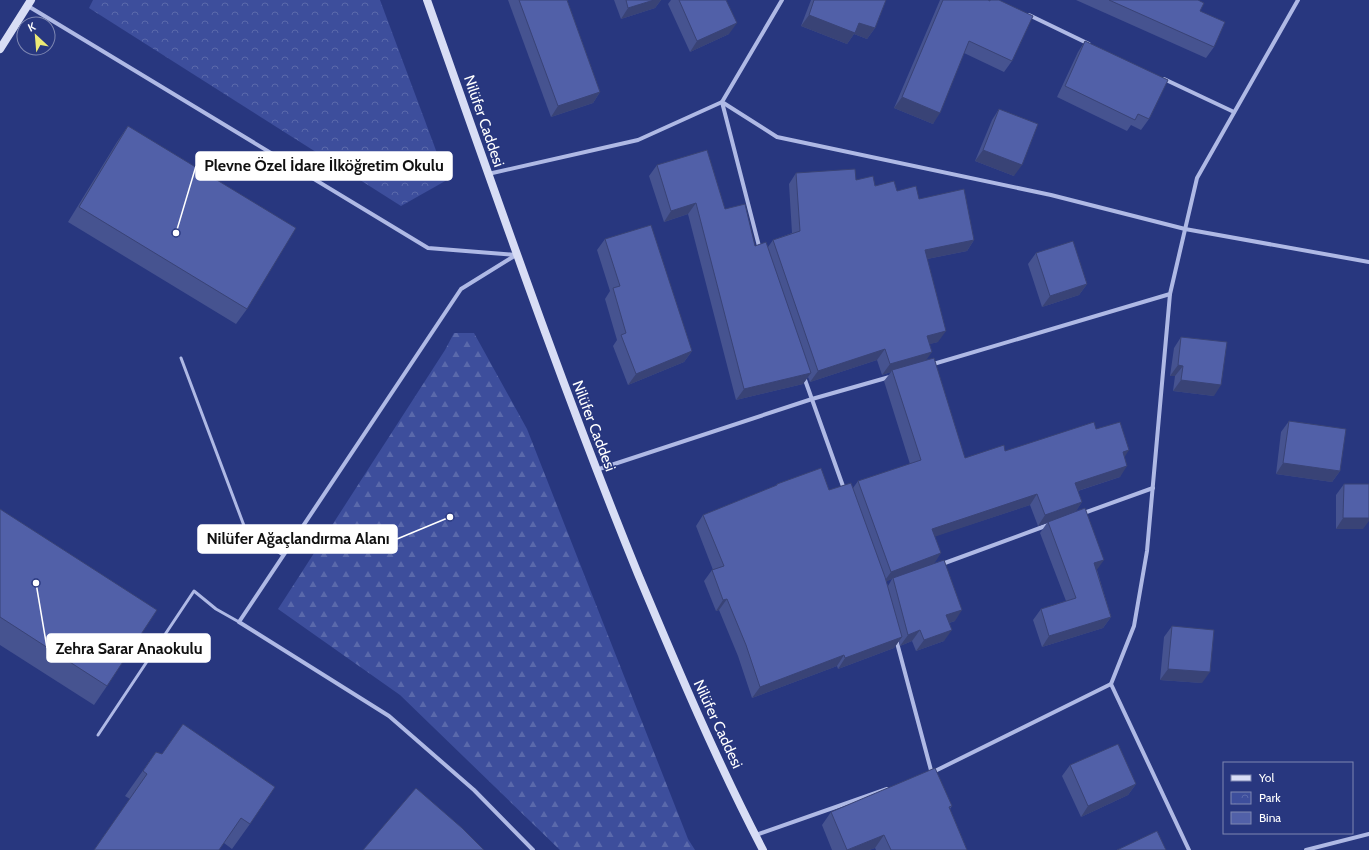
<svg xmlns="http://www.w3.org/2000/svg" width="1369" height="850" font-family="Cabin,sans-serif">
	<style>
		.forest { fill: url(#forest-firs) }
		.park { fill: url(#park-crowns) }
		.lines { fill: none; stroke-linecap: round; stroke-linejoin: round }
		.lane { stroke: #afb9e5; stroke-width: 3 }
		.street { stroke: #afb9e5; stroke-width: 4 }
		.secondary { stroke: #d8ddf5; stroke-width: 8 }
		.wall { fill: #465390; fill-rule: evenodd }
		.shaded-wall { fill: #394376 }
		.building { fill: #5160a8; stroke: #394376 }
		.labels { text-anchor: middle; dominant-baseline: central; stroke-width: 3; stroke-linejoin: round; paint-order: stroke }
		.street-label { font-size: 15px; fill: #fff; stroke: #28377f }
		.leader { fill: none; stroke: #fff; stroke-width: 1.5 }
		.callout-dot { fill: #fff; stroke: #28377f; stroke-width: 1.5 }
		.callout { fill: #fff; stroke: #fff; stroke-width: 1.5 }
		.callout-label { font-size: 16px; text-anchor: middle; font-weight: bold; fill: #111 }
	</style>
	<defs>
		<pattern id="forest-firs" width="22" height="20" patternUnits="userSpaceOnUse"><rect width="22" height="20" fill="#3d4e9c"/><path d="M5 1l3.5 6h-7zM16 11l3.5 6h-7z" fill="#5a69ab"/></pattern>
		<pattern id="park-crowns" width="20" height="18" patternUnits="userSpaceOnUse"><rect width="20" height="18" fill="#3d4e9c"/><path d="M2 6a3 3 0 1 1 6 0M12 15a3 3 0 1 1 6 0" fill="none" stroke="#5a69ab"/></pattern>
	</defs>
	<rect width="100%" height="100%" fill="#28377f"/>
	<path class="forest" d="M 454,333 L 474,333 L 527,429 L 688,839 L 695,850 L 560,850 L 400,695 L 278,609 L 445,350 Z"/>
	<path class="park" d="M 93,0 L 380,0 L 447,180 L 401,206 L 89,8 Z"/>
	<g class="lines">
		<g class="lane">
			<path d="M 181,358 L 246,531 L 283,555"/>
			<path d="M 98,735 L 194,591 L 216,609 L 239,622"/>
		</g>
		<g class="street">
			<path d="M 782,0 L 722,102 L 777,137 L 1051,195 L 1185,229 L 1369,262"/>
			<path d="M 28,6 L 428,248 L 516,255 L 461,289 L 239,622 L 389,716 L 474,790 L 533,850"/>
			<path d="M 1029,15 L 1089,44"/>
			<path d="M 1164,79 L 1234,112"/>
			<path d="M 488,174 L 638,140 L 722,102 L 760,250"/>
			<path d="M 1170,294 L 1147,551 L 1134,626 L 1111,684 L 1189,850"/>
			<path d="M 930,365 L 1170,294 L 1197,178 L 1298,0"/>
			<path d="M 804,377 L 844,489"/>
			<path d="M 596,470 L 812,399 L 893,376"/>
			<path d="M 1081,514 L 1153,488"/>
			<path d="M 942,564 L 1048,525"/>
			<path d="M 896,639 L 932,774"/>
			<path d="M 933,772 L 1111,684"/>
			<path d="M 756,835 L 887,789"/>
			<path d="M 1306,850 L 1369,834"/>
		</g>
		<g class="secondary">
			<path d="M 427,0 C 495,192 561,385 638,574 C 677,667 716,760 763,850"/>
			<path d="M 0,49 L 31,0"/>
		</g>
	</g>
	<g class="wall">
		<path d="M 508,0 L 567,0 L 600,92 L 593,103 L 551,117 Z"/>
		<path d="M 614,0 L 661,0 L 655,8 L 621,19 Z"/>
		<path d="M 671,0 L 726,0 L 729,34 L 690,52 L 668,4 Z"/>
		<path d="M 811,0 L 886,0 L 875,28 L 867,39 L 854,34 L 847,44 L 801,26 Z"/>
		<path d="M 940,0 L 999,0 L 1012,61 L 1004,72 L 964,53 L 933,124 L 894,108 Z"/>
		<path d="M 1076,0 L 1198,0 L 1200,11 L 1214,47 L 1206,58 Z"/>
		<path d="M 1085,41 L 1149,119 L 1141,130 L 1131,125 L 1127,131 L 1057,97 L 1078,52 Z"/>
		<path d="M 999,109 L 1014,176 L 975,161 L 992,120 Z"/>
		<path d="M 128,126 L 247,309 L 236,324 L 68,222 L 117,142 Z"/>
		<path d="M 657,165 L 725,209 L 755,246 L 768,247 L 773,240 L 792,233 L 789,184 L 796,173 L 856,180 L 897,191 L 919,199 L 974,240 L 967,251 L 927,259 L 938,342 L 929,344 L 925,361 L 965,458 L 1005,451 L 1096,429 L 1125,457 L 1120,477 L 1078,491 L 1082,502 L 1075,512 L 1097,570 L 1111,617 L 1103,628 L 1042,647 L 1033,620 L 1041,609 L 1066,601 L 1040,533 L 1047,523 L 1038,526 L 1030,505 L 935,536 L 934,563 L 955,621 L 949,623 L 944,641 L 916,651 L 912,641 L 900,646 L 899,641 L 894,648 L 838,669 L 837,666 L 752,698 L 738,656 L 719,610 L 716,611 L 704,581 L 712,570 L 713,570 L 696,526 L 703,515 L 775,486 L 777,484 L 829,490 L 853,488 L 858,481 L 910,464 L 884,381 L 891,372 L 882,375 L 877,360 L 810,382 L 808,377 L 803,384 L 736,400 L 688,214 L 664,222 L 649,176 ZM 892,579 L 888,586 L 886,581 Z"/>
		<path d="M 605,239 L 692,351 L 684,362 L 628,385 L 613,346 L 617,340 L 605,299 L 610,291 L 597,250 Z"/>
		<path d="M 1036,253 L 1087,284 L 1079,295 L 1042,307 L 1028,264 Z"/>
		<path d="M 1181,337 L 1214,396 L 1173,391 L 1175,376 L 1170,376 L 1174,348 Z"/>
		<path d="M 1289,421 L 1340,471 L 1332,482 L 1276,474 L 1281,432 Z"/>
		<path d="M 1344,484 L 1363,529 L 1336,529 L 1336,495 Z"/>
		<path d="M 0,509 L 107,686 L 94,705 L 0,645 Z"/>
		<path d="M 1172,626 L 1202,683 L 1160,680 L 1164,637 Z"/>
		<path d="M 156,752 L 250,824 L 232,849 L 224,843 L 130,799 L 125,796 Z"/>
		<path d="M 1070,765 L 1136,784 L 1128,795 L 1081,817 L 1062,776 Z"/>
		<path d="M 952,806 L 950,809 L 967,850 L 876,850 L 875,848 L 869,850 L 832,850 L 822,825 L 831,812 Z"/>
	</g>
	<g class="shaded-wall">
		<path d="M 654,0 L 661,0 L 655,8 L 621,19 L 628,8 Z"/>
		<path d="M 809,15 L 859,23 L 875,28 L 867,39 L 854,34 L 847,44 L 801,26 Z"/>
		<path d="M 737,23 L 729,34 L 690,52 L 697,41 Z"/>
		<path d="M 600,92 L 593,103 L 551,117 L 558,106 Z"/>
		<path d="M 902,97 L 940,113 L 933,124 L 894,108 Z"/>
		<path d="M 983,150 L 1022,165 L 1014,176 L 975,161 Z"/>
		<path d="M 696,203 L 688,214 L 664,222 L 671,211 Z"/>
		<path d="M 974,240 L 967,251 L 917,261 L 925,250 Z"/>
		<path d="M 1087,284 L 1079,295 L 1042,307 L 1050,296 Z"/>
		<path d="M 946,331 L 938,342 L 919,347 L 927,336 Z"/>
		<path d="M 885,349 L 877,360 L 810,382 L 818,371 Z"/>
		<path d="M 692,351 L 684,362 L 628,385 L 636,374 Z"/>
		<path d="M 932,352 L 924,363 L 892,370 L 891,372 L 882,375 L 890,364 Z"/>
		<path d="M 1178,365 L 1183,366 L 1175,376 L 1170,376 Z"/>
		<path d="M 811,373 L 803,384 L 736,400 L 744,389 Z"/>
		<path d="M 1181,380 L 1221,385 L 1214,396 L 1173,391 Z"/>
		<path d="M 1129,450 L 1122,461 L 1123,452 Z"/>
		<path d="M 1283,463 L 1340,471 L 1332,482 L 1276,474 Z"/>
		<path d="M 1127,466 L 1120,477 L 1068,494 L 1075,483 Z"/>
		<path d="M 1037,494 L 1030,505 L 925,540 L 932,529 Z"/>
		<path d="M 1082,502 L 1075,513 L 1048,522 L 1047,523 L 1038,526 L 1045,515 Z"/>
		<path d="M 1343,518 L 1369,518 L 1369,521 L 1363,529 L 1336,529 Z"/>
		<path d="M 941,553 L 934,564 L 893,578 L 892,579 L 883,583 L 891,572 Z"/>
		<path d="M 1104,560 L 1096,571 L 1094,563 Z"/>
		<path d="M 727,599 L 719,610 L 716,611 L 723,600 Z"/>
		<path d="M 962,610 L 955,621 L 939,626 L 946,615 Z"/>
		<path d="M 1111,617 L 1103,628 L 1042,647 L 1049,636 Z"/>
		<path d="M 920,630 L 912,641 L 900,646 L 908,635 Z"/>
		<path d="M 952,630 L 944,641 L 916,651 L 924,640 Z"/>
		<path d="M 902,637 L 894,648 L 838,669 L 845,658 Z"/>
		<path d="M 844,655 L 837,666 L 752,698 L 760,687 Z"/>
		<path d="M 1168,669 L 1210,672 L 1202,683 L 1160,680 Z"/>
		<path d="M 1136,784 L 1128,795 L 1081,817 L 1088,806 Z"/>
		<path d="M 884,835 L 875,848 L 869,850 L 848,850 Z"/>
	</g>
	<g class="building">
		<path d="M 519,0 L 567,0 L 600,92 L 558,106 Z"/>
		<path d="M 626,0 L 654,0 L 628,8 Z"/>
		<path d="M 679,0 L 726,0 L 737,23 L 697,41 Z"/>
		<path d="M 814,0 L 886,0 L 875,28 L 859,23 L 855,33 L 809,15 Z"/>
		<path d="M 943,0 L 988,0 L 990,1 L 990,0 L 999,0 L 1033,16 L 1012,61 L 969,41 L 940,113 L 902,97 Z"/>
		<path d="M 1109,0 L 1198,0 L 1204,3 L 1200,11 L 1225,22 L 1214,47 Z"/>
		<path d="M 1085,41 L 1168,80 L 1149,119 L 1138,114 L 1135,120 L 1065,86 Z"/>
		<path d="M 999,109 L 1038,124 L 1022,165 L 983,150 Z"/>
		<path d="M 128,126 L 296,228 L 247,309 L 79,207 Z"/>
		<path d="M 707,150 L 725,209 L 745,204 L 755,246 L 766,242 L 811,373 L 744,389 L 696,203 L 671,211 L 657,165 Z"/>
		<path d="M 855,169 L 856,180 L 873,176 L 875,186 L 894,181 L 897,191 L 916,186 L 919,199 L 964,189 L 974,240 L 925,250 L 946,331 L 927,336 L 932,352 L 890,364 L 885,349 L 818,371 L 773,240 L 800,231 L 796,173 Z"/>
		<path d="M 651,225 L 692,351 L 636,374 L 621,335 L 626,333 L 613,288 L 620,286 L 605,239 Z"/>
		<path d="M 1073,241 L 1087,284 L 1050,296 L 1036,253 Z"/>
		<path d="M 1181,337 L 1227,342 L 1221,385 L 1181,380 L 1183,366 L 1178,365 Z"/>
		<path d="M 934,358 L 965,458 L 1004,445 L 1005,451 L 1094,422 L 1096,429 L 1120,422 L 1129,450 L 1123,452 L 1127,466 L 1075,483 L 1082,502 L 1045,515 L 1037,494 L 932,529 L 941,553 L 891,572 L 858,481 L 921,460 L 892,370 Z"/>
		<path d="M 1289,421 L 1346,429 L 1340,471 L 1283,463 Z"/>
		<path d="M 821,468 L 829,490 L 851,483 L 885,577 L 902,637 L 845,658 L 844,655 L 760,687 L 746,645 L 727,599 L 723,600 L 712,570 L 724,566 L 703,515 L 777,485 L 777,484 Z"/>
		<path d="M 1344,484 L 1369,484 L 1369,518 L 1343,518 Z"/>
		<path d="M 1085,508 L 1104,560 L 1094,563 L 1111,617 L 1049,636 L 1041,609 L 1076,598 L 1048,522 Z"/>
		<path d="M 0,509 L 157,610 L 107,686 L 0,617 Z"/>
		<path d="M 944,560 L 962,610 L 946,615 L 952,630 L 924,640 L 920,630 L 908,635 L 893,578 Z"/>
		<path d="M 1172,626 L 1214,630 L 1210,672 L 1168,669 Z"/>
		<path d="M 183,724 L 275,787 L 250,824 L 241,818 L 219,850 L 94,850 L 147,774 L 143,771 L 156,752 L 162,754 Z"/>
		<path d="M 1118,744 L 1136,784 L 1088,806 L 1070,765 Z"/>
		<path d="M 935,768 L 952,806 L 949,807 L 967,850 L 891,850 L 884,835 L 847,850 L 831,812 Z"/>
		<path d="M 416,788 L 462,828 L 484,850 L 363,850 Z"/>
		<path d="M 1157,831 L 1166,850 L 1117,850 Z"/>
	</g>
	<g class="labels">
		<g class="street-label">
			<text transform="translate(484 121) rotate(71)">Nilüfer Caddesi</text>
			<text transform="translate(594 426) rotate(69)">Nilüfer Caddesi</text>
			<text transform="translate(718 724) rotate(65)">Nilüfer Caddesi</text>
		</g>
	</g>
	<path class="leader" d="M176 233L196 166M450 517L397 539M36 583L47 648"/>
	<g class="callout-dot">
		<circle cx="176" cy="233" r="4"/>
		<circle cx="450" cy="517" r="4"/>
		<circle cx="36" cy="583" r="4"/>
	</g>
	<g class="callout">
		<rect x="196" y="152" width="256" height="28" rx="4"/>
		<rect x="198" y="525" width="199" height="28" rx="4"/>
		<rect x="47" y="634" width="163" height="28" rx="4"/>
	</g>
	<g class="callout-label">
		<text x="324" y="171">Plevne Özel İdare İlköğretim Okulu</text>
		<text x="298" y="544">Nilüfer Ağaçlandırma Alanı</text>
		<text x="129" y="654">Zehra Sarar Anaokulu</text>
	</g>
	<rect x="1223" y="762" width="130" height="72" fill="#28377f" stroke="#7e87b2"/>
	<rect x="1231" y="775" width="20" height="6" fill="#d8ddf5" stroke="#7e87b2"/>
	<text x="1259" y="782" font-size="12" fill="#ffffff">Yol</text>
	<rect x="1231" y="792" width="20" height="12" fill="url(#park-crowns)" stroke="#7e87b2"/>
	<text x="1259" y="802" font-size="12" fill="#ffffff">Park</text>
	<rect x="1231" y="812" width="20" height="12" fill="#5160a8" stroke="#7e87b2"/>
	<text x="1259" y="822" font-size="12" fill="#ffffff">Bina</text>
	<g transform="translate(36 36) rotate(334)"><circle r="19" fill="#28377f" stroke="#7e87b2"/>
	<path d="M0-3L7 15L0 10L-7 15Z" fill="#edea76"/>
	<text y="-6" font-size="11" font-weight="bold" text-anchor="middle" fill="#ffffff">K</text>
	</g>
</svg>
